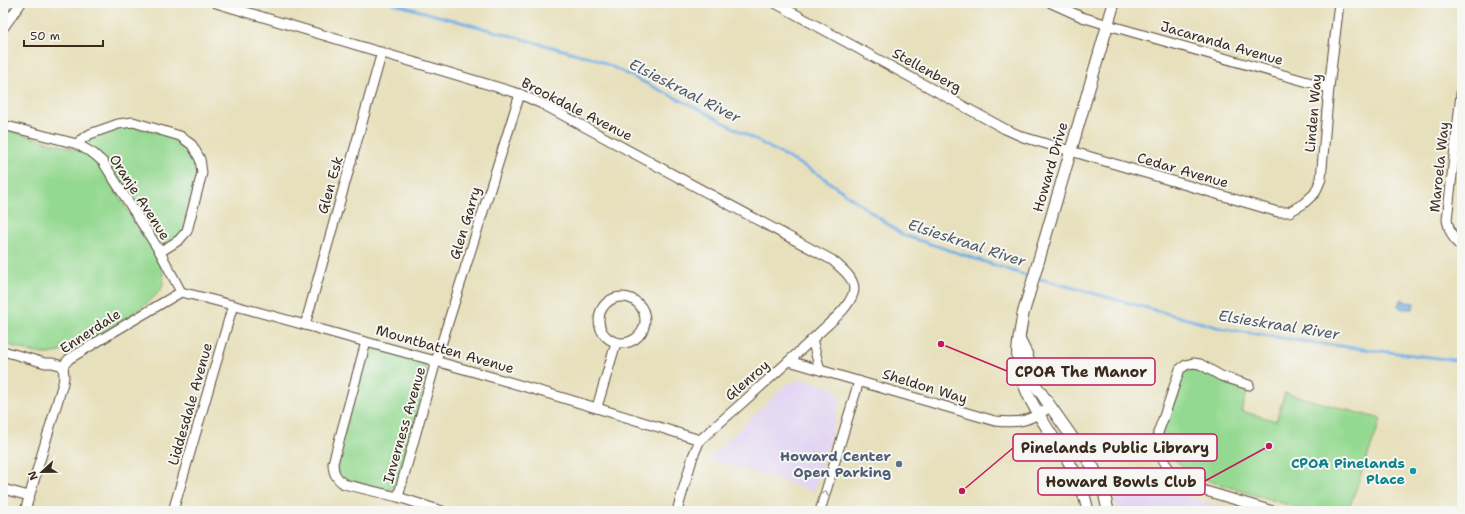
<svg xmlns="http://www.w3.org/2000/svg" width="1465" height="514" font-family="'Shantell Sans',sans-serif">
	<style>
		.built { fill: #e2d4f3 }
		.green { fill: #94d991; stroke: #688258 }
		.water { fill: #76b0e6; stroke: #586d82 }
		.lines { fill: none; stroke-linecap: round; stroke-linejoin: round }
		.stream { stroke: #76b0e6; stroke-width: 3 }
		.minor-casing { stroke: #554536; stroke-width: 11 }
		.tertiary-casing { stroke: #554536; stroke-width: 13 }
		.minor { stroke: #fff; stroke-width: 9 }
		.tertiary { stroke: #fff; stroke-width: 11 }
		.oneway { stroke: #a79f9a }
		.service-dot { fill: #5c6f8a; stroke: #f6f6f2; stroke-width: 1.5 }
		.culture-dot { fill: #0f9aa8; stroke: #f6f6f2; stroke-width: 1.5 }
		.labels { text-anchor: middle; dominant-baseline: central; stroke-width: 4; stroke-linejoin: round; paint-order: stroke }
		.street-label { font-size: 14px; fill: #3b2a1e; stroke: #f6f6f2 }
		.service-label { font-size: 14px; font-weight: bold; fill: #4e5e75; stroke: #f6f6f2; text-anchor: end }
		.culture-label { font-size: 14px; font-weight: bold; fill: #0d838f; stroke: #f6f6f2; text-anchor: end }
		.water-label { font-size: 15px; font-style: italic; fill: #505964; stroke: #f6f6f2 }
		.leader { fill: none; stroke: #c2185b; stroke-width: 1.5 }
		.callout-dot { fill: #c2185b; stroke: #f6f6f2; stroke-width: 1.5 }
		.callout { fill: #f6f6f2; stroke: #c2185b; stroke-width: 1.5 }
		.callout-label { font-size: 15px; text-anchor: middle; font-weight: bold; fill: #3b2a1e }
	</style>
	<rect width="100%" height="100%" fill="#f6f6f2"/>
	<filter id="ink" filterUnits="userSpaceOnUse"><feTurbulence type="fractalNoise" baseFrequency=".025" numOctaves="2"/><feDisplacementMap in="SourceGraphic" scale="8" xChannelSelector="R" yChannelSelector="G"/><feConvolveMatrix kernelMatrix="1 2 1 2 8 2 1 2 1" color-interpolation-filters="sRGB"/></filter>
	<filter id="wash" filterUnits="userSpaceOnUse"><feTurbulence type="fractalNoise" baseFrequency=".012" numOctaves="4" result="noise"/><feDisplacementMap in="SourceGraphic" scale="16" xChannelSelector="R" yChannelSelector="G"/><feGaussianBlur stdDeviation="0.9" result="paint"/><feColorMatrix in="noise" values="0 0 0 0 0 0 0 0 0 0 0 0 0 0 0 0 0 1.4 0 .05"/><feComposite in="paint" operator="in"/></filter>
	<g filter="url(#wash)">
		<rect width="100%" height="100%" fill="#e7e0bc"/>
		<g class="built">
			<path d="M 805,379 L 834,388 L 841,400 L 814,491 L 708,459 L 788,383 Z"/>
			<path d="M 1106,472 L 1149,485 L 1237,511 L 1117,511 L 1114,494 Z"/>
		</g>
		<g class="green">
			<path d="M 125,124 L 176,138 L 187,146 L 195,158 L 199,171 L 184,230 L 176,240 L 166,245 L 157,241 L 87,145 L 88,139 Z"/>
			<path d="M 3,129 L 81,151 L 90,156 L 99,165 L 157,257 C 161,267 167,279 161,289 C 150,307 86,344 66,350 C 60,352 51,354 45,354 C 35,354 13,346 3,343 Z"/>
			<path d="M 375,347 L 422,362 L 426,368 L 428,375 L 396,486 L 390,489 L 384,491 L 342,478 L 338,472 L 336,463 L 366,352 L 369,348 Z"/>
			<path d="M 1195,369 L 1248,389 L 1241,411 L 1276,421 L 1285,393 L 1381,419 L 1348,511 L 1308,511 L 1193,476 L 1171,456 L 1161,436 L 1181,373 Z"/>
		</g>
		<path class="water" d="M 1403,299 L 1405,302 L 1414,303 L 1413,309 L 1402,309 L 1398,306 L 1400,300 Z"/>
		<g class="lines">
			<g class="stream">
				<path d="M 391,3 L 596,59 L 705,112 L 818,174 L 903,235 L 1031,277"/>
				<path d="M 1037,278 L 1224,329 L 1315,343 L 1462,361"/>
			</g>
		</g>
	</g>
	<g filter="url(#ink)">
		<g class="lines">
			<g class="minor-casing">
				<g id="minor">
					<path d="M 216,3 L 520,94 L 544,105 L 832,260 C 841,268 858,280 853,294 C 847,310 830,322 819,333 C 780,370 740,405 700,440 L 693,456 L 677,511"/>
					<path d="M 775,3 L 1005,129 L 1023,137 L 1278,212 L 1289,212 L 1303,204 L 1315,193 L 1321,179 L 1329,88 L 1339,3"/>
					<path d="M 1051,3 L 1082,17 L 1108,25 L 1329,88"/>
					<path d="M 3,28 L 21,3"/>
					<path d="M 1462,85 L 1447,220 C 1449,231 1453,240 1462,248"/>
					<path d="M 3,125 L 77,144 L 94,154 L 103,162 L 160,252 L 181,292"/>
					<path d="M 77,144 L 82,139 L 90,134 L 118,124 L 133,122 L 180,136 L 192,145 L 200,159 L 202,173 L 187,231 L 179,240 L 160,252"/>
					<path d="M 181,292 C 243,307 304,325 366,342 C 478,372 589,405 700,440"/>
					<circle cx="622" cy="320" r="23"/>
					<path d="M 305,325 L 382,52"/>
					<path d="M 812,339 L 820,370"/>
					<path d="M 366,342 L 333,463 C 333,473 336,478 344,484 L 398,497 L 442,511"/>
					<path d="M 3,351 L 45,363 L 52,363 L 63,366"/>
					<path d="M 789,361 L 995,421 C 1022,424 1029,420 1051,407"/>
					<path d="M 63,366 L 69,359 L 115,331 L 181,292"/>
					<path d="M 1249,385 L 1221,376 L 1200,364 L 1193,363 L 1186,365 L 1180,369 C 1175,383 1171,397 1166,410 C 1164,418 1160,426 1158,433 C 1155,456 1171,475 1189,486 L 1273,511"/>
					<path d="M 597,407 L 616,343"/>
					<path d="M 3,489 L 29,496"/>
					<path d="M 398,497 L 436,361 L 520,94"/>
					<path d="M 25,511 L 63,383 L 64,376 L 63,366"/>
					<path d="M 173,511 L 233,305"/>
					<path d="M 820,511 L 859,381"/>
				</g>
			</g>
			<g class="tertiary-casing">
				<g id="tertiary">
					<path d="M 1020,341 L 1027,355 L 1034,383 L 1093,467 L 1103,487 L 1108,511"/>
					<path d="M 1088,511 C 1085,497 1081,483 1074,471 C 1055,436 1026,405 1019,366 C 1015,351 1021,330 1023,314 L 1114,3"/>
				</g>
			</g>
			<use href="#minor" class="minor"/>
			<use href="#tertiary" class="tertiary"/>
		</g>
		<defs><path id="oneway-chevron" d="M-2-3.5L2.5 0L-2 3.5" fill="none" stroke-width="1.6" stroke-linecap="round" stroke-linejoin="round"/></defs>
		<use class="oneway" href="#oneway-chevron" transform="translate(825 493) rotate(-75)"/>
	</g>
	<circle class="service-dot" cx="899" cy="464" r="4"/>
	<circle class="culture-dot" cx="1413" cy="471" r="4"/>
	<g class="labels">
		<g class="street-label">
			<text transform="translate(1222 43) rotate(16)">Jacaranda Avenue</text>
			<text transform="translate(927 70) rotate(29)">Stellenberg</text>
			<text transform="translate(577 109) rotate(27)">Brookdale Avenue</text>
			<text transform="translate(1313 113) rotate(-85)">Linden Way</text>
			<text transform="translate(1050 167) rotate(-74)">Howard Drive</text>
			<text transform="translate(1439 167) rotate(-84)">Maroela Way</text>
			<text transform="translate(1183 170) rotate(16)">Cedar Avenue</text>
			<text transform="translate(330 185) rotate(-74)">Glen Esk</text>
			<text transform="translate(140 197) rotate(57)">Oranje Avenue</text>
			<text transform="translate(465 223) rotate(-73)">Glen Garry</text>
			<text transform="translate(90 331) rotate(-33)">Ennerdale</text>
			<text transform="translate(445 349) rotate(16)">Mountbatten Avenue</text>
			<text transform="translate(747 380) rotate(-41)">Glenroy</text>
			<text transform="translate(925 386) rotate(17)">Sheldon Way</text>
			<text transform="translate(190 404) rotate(-74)">Liddesdale Avenue</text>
			<text transform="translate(404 425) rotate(-74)">Inverness Avenue</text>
		</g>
		<g class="service-label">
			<text x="891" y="456">Howard Center<tspan x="891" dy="16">Open Parking</tspan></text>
		</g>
		<g class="culture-label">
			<text x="1405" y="463">CPOA Pinelands<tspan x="1405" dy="16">Place</tspan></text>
		</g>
		<g class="water-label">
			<text transform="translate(685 91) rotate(27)">Elsieskraal River</text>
			<text transform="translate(967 243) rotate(18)">Elsieskraal River</text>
			<text transform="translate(1279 325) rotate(9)">Elsieskraal River</text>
		</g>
	</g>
	<path class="leader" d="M941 344L1007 371M962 491L1013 448M1269 446L1205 481"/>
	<g class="callout-dot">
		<circle cx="941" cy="344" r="4"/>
		<circle cx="962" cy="491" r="4"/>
		<circle cx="1269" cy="446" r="4"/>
	</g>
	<g class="callout">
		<rect x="1007" y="358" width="148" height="27" rx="4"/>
		<rect x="1013" y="434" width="204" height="27" rx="4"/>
		<rect x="1038" y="468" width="167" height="27" rx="4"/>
	</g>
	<g class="callout-label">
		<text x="1081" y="377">CPOA The Manor</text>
		<text x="1115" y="453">Pinelands Public Library</text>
		<text x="1121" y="487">Howard Bowls Club</text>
	</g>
	<rect width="1465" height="514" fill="none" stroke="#f6f6f2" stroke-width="16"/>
	<g transform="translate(42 472) rotate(248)" stroke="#f6f6f2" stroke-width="3" paint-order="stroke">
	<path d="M0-3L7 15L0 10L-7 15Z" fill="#3b2a1e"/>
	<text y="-6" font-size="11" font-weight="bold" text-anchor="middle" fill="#3b2a1e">N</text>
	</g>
	<path d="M24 40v6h79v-6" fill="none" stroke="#3b2a1e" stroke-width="2"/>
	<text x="30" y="40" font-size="12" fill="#3b2a1e" stroke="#f6f6f2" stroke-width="3" paint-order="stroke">50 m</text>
</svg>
